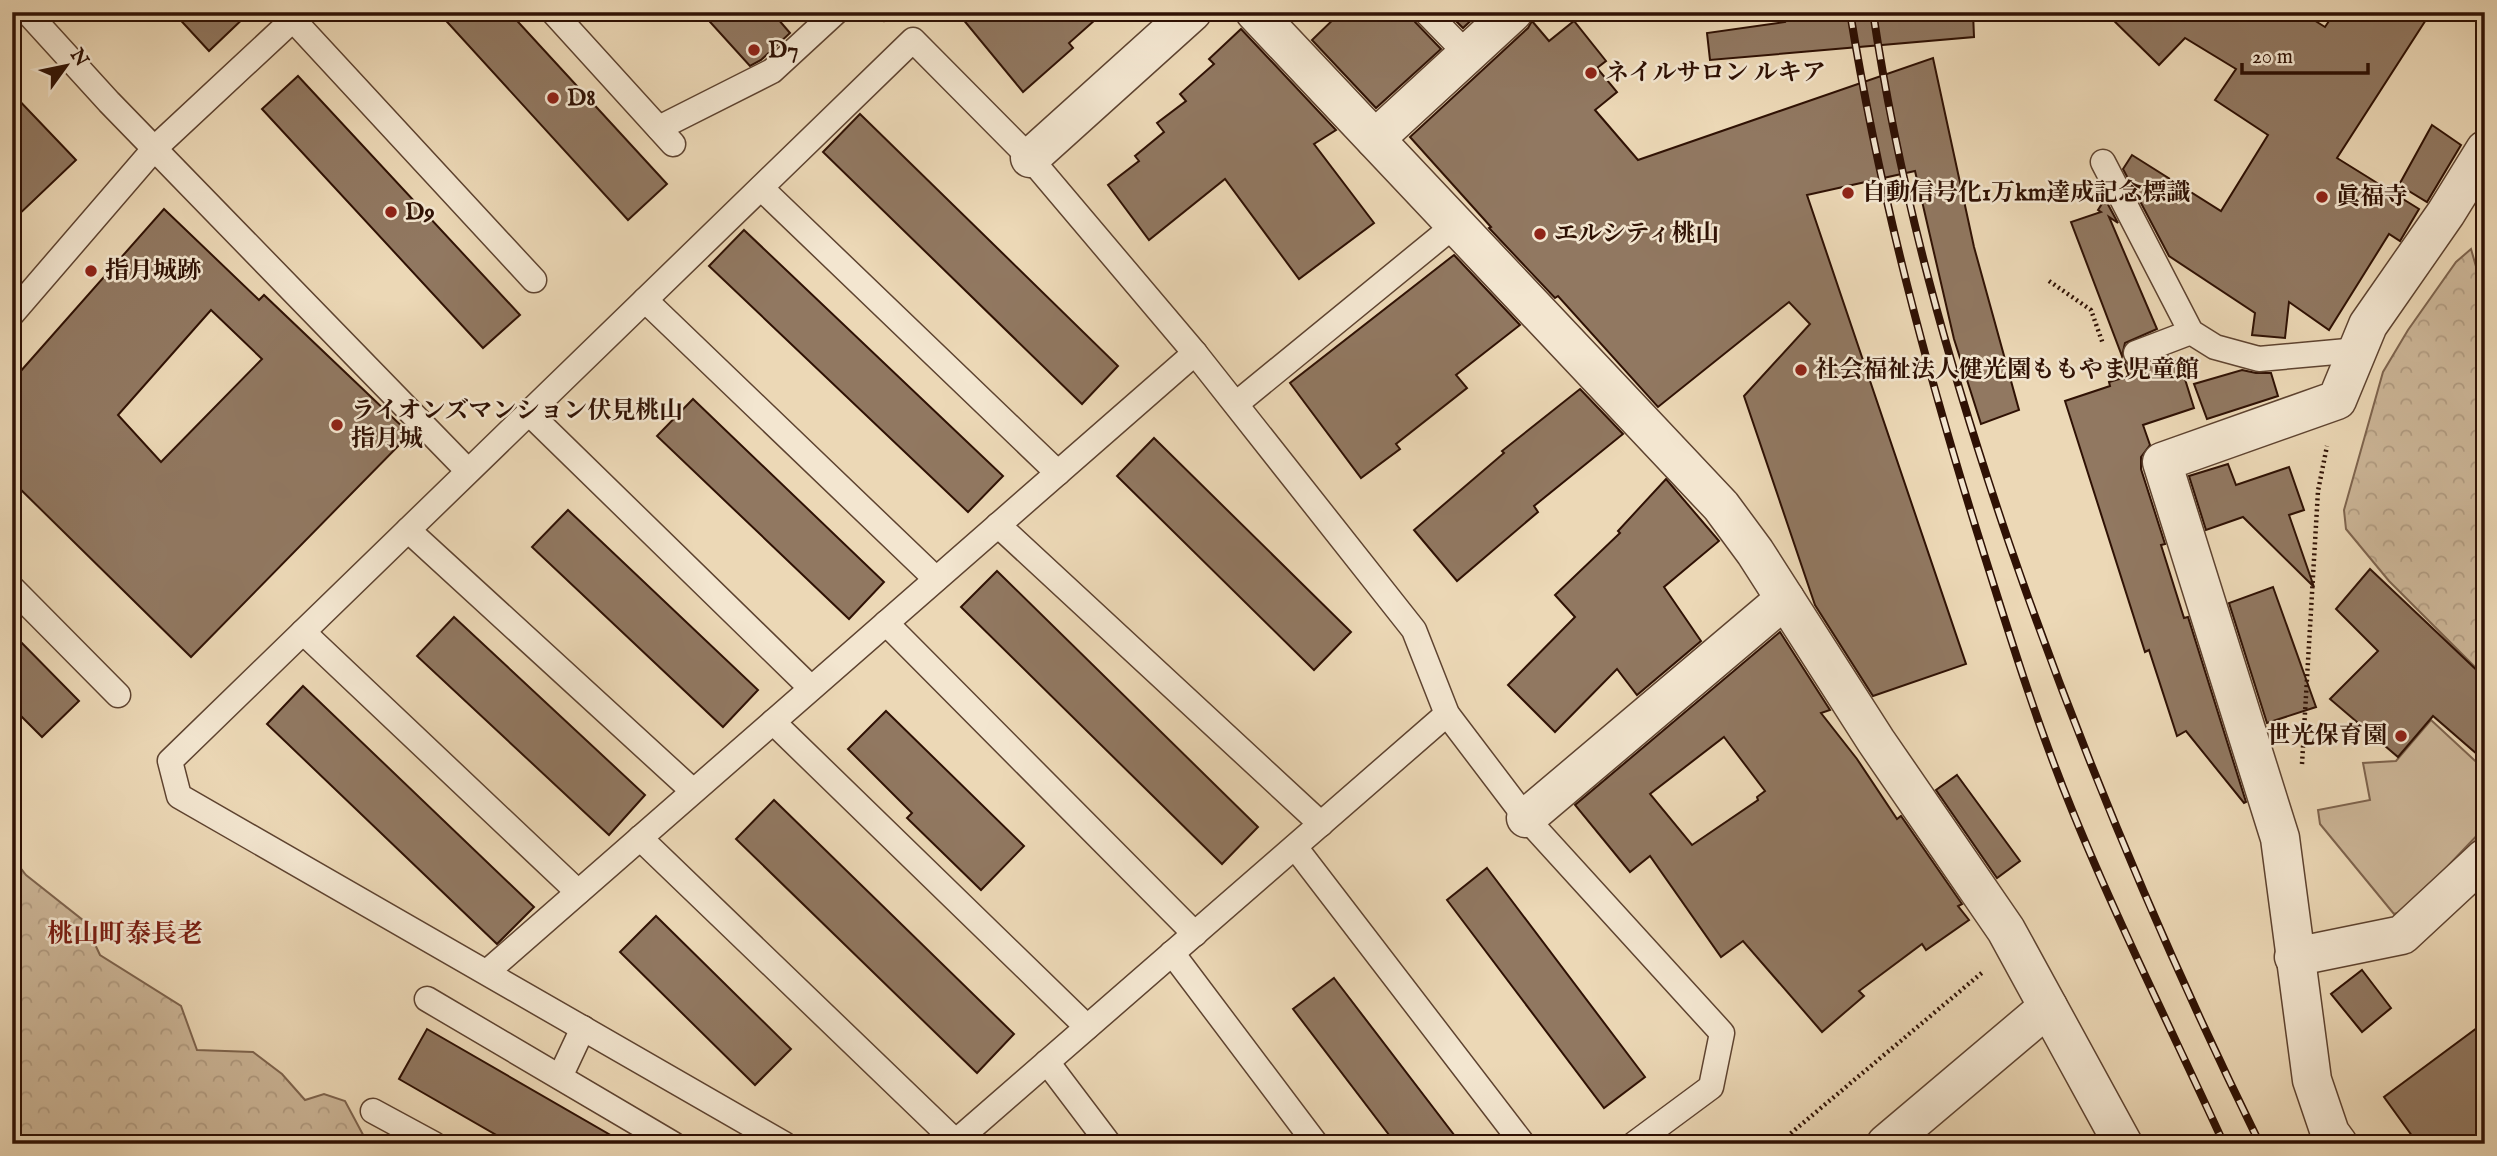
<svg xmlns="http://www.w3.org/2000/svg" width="2497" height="1156" font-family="'IM FELL English','Noto Serif JP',serif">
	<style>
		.forest { fill: url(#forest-crowns); stroke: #7e644e; stroke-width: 2 }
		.pitch { fill: #ccb698; stroke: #7e644e; stroke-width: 2 }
		.building { fill: #917861; stroke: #2f1104; stroke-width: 2; fill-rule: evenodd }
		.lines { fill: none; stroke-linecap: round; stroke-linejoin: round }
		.lane-casing { stroke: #5e4330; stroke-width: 27 }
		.street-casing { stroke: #5e4330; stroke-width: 41 }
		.path { stroke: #2f1104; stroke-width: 4.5; stroke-dasharray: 2 3.5; stroke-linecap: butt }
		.lane { stroke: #f3e6d0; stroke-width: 24 }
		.street { stroke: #f3e6d0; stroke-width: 38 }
		.rail-casing { stroke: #2f1104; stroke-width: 8 }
		.rail { stroke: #f3e6d0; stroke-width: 5; stroke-dasharray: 16; stroke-linecap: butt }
		.poi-dot { fill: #8f2418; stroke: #f3e6d0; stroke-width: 2.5 }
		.labels { text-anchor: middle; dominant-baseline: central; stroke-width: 5; stroke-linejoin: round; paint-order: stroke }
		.poi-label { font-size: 24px; font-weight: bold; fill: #2f1104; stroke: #f3e6d0; text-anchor: start }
		.neighbourhood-label { font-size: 26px; font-weight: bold; fill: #7a1f14; stroke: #f3e6d0 }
	</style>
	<defs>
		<pattern id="forest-crowns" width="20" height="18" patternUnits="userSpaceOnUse" patternTransform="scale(1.75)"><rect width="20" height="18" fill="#ccb698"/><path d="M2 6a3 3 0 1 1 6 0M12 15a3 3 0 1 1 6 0" fill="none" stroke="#b09b81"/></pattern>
	</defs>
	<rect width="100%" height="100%" fill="#ecd8b6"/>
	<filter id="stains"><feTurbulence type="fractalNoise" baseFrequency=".00286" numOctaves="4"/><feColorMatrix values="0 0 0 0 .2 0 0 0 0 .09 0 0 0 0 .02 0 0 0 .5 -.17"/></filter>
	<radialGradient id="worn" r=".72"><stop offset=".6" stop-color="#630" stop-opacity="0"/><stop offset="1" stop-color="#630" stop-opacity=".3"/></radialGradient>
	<g class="forest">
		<path d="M 2471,249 L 2485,298 L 2485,677 L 2389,581 L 2346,529 L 2344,510 L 2383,372 L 2408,330 L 2456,262 Z"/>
		<path d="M 12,857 L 26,875 L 84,921 L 100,955 L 181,1006 L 197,1050 L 253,1052 L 282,1074 L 305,1100 L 324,1094 L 345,1101 L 368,1144 L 12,1144 Z"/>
	</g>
	<path class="pitch" d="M 2431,720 L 2485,770 L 2485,827 L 2406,910 L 2394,914 L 2320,824 L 2318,810 L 2370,800 L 2363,763 L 2396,761 Z"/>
	<g class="building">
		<path d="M 173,12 L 250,12 L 209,51 Z"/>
		<path d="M 438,12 L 509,12 L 667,184 L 628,220 Z"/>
		<path d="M 701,12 L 772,12 L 790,33 L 761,60 L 750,66 Z"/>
		<path d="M 957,12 L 1104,12 L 1069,43 L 1073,48 L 1023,92 Z"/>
		<path d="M 1341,12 L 1412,12 L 1415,22 L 1441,49 L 1376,108 L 1312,40 Z"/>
		<path d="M 1447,12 L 1480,12 L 1463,28 Z"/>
		<path d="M 1783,12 L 1973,12 L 1974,37 L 1710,60 L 1707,33 L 1785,22 Z"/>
		<path d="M 2105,12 L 2301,12 L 2325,27 L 2335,12 L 2431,12 L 2337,158 L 2419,209 L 2400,241 L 2389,234 L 2329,330 L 2289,302 L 2285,338 L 2252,335 L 2255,313 L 2169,256 L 2123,169 L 2132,155 L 2221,211 L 2268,135 L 2215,100 L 2236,69 L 2185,38 L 2159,65 Z"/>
		<path d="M 1532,21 L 1549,41 L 1574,21 L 1606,61 L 1597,68 L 1617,92 L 1595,110 L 1638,160 L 1933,58 L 1974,247 L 2019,410 L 1981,424 L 1954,339 L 1915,171 L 1807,195 L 1966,664 L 1873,696 L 1815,605 L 1744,396 L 1810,324 L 1789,302 L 1658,407 L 1558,296 L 1555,298 L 1489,228 L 1491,227 L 1410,137 L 1528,28 Z"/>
		<path d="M 1241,29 L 1336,130 L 1314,144 L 1374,223 L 1299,279 L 1225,179 L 1149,240 L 1108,185 L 1139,161 L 1135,156 L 1164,132 L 1157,123 L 1186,101 L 1180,94 L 1214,64 L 1209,59 Z"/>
		<path d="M 298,76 L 520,315 L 483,348 L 262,109 Z"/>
		<path d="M 12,93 L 76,160 L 12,221 Z"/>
		<path d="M 860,114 L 1118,366 L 1082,404 L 823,152 Z"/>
		<path d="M 2432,125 L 2461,145 L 2427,202 L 2399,185 Z"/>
		<path d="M 2105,199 L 2118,223 L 2109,217 L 2157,329 L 2125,343 L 2122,356 L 2071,222 L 2101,212 L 2098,210 Z"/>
		<path d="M 164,209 L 259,300 L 264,295 L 410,434 L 191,657 L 12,481 L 12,381 ZM 211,310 L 262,359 L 161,462 L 118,415 Z"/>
		<path d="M 744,230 L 1003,476 L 968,512 L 709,266 Z"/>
		<path d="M 1454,255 L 1520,325 L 1456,375 L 1467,388 L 1396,444 L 1400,449 L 1361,478 L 1290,383 Z"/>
		<path d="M 2169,356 L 2172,362 L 2179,360 L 2194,408 L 2143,425 L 2150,445 L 2141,457 L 2141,469 L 2165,544 L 2161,545 L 2184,618 L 2188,617 L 2246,802 L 2244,803 L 2186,731 L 2177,736 L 2149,650 L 2145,652 L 2065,401 L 2110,386 L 2109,382 L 2129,376 L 2123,360 L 2134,368 Z"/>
		<path d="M 2242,370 L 2256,373 L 2271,373 L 2278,396 L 2207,419 L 2194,384 Z"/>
		<path d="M 1580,389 L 1623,434 L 1534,506 L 1538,512 L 1457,581 L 1414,530 L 1504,453 L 1502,451 Z"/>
		<path d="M 693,399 L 884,582 L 849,619 L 657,436 Z"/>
		<path d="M 1154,438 L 1351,632 L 1314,670 L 1117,476 Z"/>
		<path d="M 2228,464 L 2236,485 L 2289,467 L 2304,510 L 2289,515 L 2314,587 L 2243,517 L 2206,530 L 2189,476 Z"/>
		<path d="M 1666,479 L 1719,541 L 1664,587 L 1701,641 L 1637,695 L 1617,669 L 1555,732 L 1508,685 L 1575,617 L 1555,595 L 1620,533 L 1618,531 Z"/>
		<path d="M 568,510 L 758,690 L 723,727 L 532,547 Z"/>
		<path d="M 2370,569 L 2485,678 L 2485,761 L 2433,716 L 2398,757 L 2330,699 L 2378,651 L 2336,609 Z"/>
		<path d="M 997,571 L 1258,827 L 1222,864 L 961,607 Z"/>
		<path d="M 2273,587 L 2316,707 L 2267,723 L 2229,603 Z"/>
		<path d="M 454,617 L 645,795 L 609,835 L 417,656 Z"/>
		<path d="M 1780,632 L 1830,710 L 1821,713 L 1857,759 L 1897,819 L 1901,816 L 1962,904 L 1958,906 L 1969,920 L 1926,950 L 1922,944 L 1859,991 L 1864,996 L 1822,1032 L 1743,941 L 1721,957 L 1650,856 L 1630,872 L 1575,805 ZM 1724,737 L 1765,791 L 1757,797 L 1758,800 L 1692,845 L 1650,794 Z"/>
		<path d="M 12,633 L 79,701 L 42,737 L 12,707 Z"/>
		<path d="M 303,686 L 534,907 L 497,944 L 267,724 Z"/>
		<path d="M 886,711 L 1024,846 L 981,890 L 907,818 L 912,813 L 848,749 Z"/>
		<path d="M 1957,775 L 2020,861 L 1997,878 L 1936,790 Z"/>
		<path d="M 774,800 L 1014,1034 L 977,1073 L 736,839 Z"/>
		<path d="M 1487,868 L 1645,1077 L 1604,1108 L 1447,900 Z"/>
		<path d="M 656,916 L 791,1049 L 755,1085 L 620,952 Z"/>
		<path d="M 2362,970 L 2391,1008 L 2362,1032 L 2331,994 Z"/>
		<path d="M 1334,978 L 1461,1144 L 1396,1144 L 1293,1009 Z"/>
		<path d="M 2485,1022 L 2485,1144 L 2418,1144 L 2384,1097 Z"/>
		<path d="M 427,1029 L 626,1144 L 512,1144 L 399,1079 Z"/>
	</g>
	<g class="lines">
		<g class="lane-casing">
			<g id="lane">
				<path d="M 27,12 L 109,102 L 468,471"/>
				<path d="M 286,12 L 534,280"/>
				<path d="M 553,12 L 673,144"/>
				<path d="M 1426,12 L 1467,54"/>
				<path d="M 659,128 L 772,71 L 836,12"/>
				<path d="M 2103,162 L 2191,332 L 2215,347 L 2259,359 L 2358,350"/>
				<path d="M 761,188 L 1058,473"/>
				<path d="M 645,300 L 936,579"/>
				<path d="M 12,314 L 155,148 L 301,12"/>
				<path d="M 2136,353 L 2191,332"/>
				<path d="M 1236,404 L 1456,224"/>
				<path d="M 529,413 L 811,688"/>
				<path d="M 998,525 L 1321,824"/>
				<path d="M 408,530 L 693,791"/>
				<path d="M 12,588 L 118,695"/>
				<path d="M 886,623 L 1195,934"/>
				<path d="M 303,632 L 578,892"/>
				<path d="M 773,722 L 1087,1027"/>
				<path d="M 640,838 L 956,1142"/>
				<path d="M 1295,847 L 1523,1144"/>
				<path d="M 1172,953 L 1316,1144"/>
				<path d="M 487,972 L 1195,353"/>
				<path d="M 427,999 L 673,1144"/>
				<path d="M 1047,1062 L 1109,1144"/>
				<path d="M 560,1077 L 583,1028"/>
				<path d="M 373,1111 L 434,1144"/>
				<path d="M 784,1144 L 179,796 L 170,761 L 913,40 L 1030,158 L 1195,353 L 1414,630 L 1447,714 L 1526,818 L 1722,1033 L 1711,1087 L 1634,1144"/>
				<path d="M 953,1144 L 1447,714"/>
			</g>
		</g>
		<g class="street-casing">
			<g id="street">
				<path d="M 1255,12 L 1721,506 L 1755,552 L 1876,741 L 2006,930 L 2123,1144"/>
				<path d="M 1375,139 L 1513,12"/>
				<path d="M 1030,158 L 1192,12"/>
				<path d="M 1526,818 L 1785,599"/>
				<path d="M 2294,957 L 2402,935 L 2485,858"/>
				<path d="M 1886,1144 L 2048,1007"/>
				<path d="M 2338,1144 L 2330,1133 L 2312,1080 L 2280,838 L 2162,462 L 2337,400 L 2368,325 L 2446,213 L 2485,150"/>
			</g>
		</g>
		<g class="path">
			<path d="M 871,12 L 885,21"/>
			<path d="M 2049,281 L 2091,310 L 2103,344"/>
			<path d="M 2302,764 L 2318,491 L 2327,446"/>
			<path d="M 1778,1144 L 1984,971"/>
		</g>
		<use href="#lane" class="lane"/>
		<use href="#street" class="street"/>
		<g class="rail-casing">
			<g id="rail">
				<path d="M 1850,12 C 1880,197 1928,376 1984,554 C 2011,640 2038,727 2072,810 C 2118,923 2173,1033 2224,1144"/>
				<path d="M 1873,12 C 1900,194 1950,370 2009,543 C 2080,749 2164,949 2260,1144"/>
			</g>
		</g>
		<use href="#rail" class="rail"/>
	</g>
	<g class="poi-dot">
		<circle cx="754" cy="50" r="7"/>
		<circle cx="1591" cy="73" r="7"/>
		<circle cx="553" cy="98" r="7"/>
		<circle cx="1848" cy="193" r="7"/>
		<circle cx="2322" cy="197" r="7"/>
		<circle cx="391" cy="212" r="7"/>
		<circle cx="1540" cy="234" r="7"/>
		<circle cx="91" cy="271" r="7"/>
		<circle cx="1801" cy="370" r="7"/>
		<circle cx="337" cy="425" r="7"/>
		<circle cx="2401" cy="736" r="7"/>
	</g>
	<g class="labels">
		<g class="poi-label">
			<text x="768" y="50">D7</text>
			<text x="1605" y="73">ネイルサロン ルキア</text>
			<text x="567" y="98">D8</text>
			<text x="1862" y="193">自動信号化1万km達成記念標識</text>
			<text x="2336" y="197">眞福寺</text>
			<text x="405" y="212">D9</text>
			<text x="1554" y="234">エルシティ桃山</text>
			<text x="105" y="271">指月城跡</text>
			<text x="1815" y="370">社会福祉法人健光園ももやま児童館</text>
			<text x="351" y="411">ライオンズマンション伏見桃山<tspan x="351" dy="28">指月城</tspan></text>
			<text x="2387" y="736" text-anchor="end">世光保育園</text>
		</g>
		<g class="neighbourhood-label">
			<text x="125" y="934">桃山町泰長老</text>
		</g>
	</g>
	<rect width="2497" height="1156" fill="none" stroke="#ecd8b6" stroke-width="42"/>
	<rect x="14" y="14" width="2469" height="1128" fill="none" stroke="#2f1104" stroke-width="3.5"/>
	<rect x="21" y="21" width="2455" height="1114" fill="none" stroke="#2f1104" stroke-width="2"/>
	<g transform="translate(66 66) rotate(57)" stroke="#f3e6d0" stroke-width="5" paint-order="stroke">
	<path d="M0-5L12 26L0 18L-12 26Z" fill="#2f1104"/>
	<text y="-10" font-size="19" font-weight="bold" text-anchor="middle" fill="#2f1104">N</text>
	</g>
	<path d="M2242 63v10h126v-10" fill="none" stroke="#2f1104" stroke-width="3.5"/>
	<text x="2252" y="63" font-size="21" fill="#2f1104" stroke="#f3e6d0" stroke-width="5" paint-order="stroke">20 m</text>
	<rect width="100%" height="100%" filter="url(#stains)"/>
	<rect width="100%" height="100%" fill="url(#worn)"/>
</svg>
